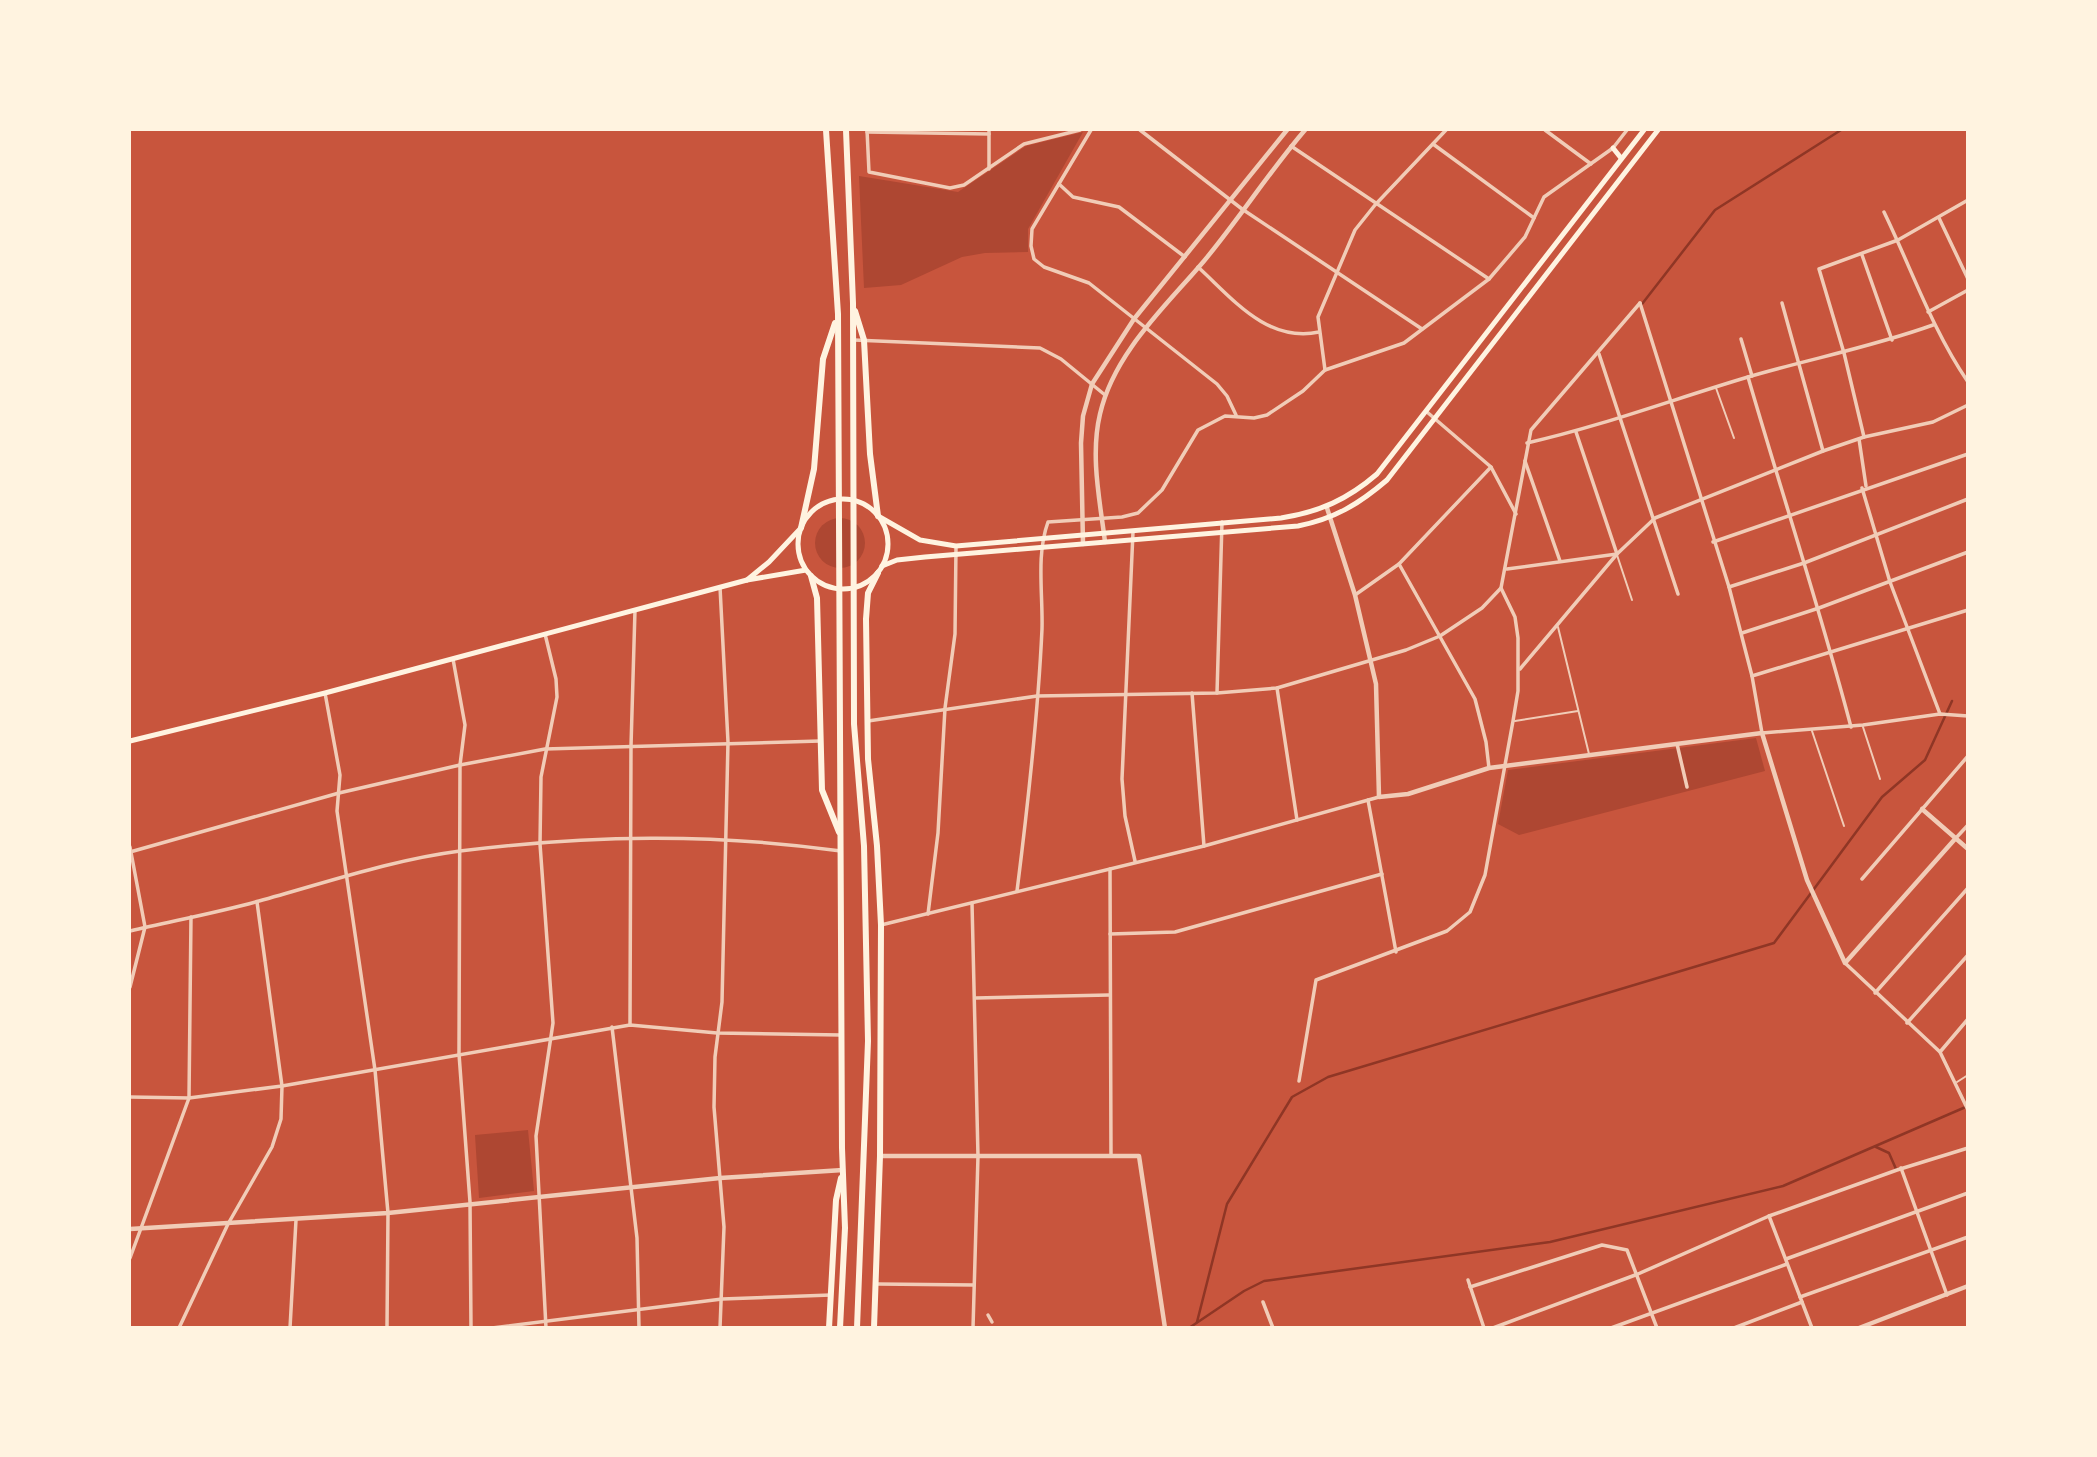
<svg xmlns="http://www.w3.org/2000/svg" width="2097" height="1457" font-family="'Roboto Serif',serif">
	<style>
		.green { fill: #ae4732 }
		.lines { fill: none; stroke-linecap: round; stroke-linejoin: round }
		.stream { stroke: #8f3625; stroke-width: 2.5 }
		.service { stroke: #f1ccb7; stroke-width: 2 }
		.minor { stroke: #f1ccb7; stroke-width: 3.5 }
		.tertiary { stroke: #f1ccb7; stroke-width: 4.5 }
		.secondary { stroke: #fff3e0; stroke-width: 5 }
		.trunk { stroke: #fff3e0; stroke-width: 6 }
	</style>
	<rect width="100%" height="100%" fill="#c8553d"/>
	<g class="green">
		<path d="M 1083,132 L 1028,229 L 1028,252 L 985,253 L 962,257 L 901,285 L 864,288 L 859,176 L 958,192 L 1026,146 Z"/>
		<circle cx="840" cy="543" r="25"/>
		<path d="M 1756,738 L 1765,771 L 1519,835 L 1498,824 L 1508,770 Z"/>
		<path d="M 528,1130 L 534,1191 L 479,1198 L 475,1135 Z"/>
	</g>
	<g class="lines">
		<g class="stream">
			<path d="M 1642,304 L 1715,210 L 1841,130"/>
			<path d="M 1876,1147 L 1889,1153 L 1896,1169"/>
			<path d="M 1197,1322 L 1227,1204 L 1292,1097 L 1328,1077 L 1774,943 L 1882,797 L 1925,760 L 1952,701"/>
			<path d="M 1189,1328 L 1244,1291 L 1264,1281 L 1550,1242 L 1783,1186 L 1968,1106"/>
		</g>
		<g class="service">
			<path d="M 1716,388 L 1734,438"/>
			<path d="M 1617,555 L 1632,600"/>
			<path d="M 1558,627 L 1589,754"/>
			<path d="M 1515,721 L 1578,711"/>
			<path d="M 1863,727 L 1880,779"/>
			<path d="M 1812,731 L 1844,826"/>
			<path d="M 1957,1082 L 1968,1075"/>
		</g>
		<g class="minor">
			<path d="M 867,130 L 869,172 L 950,188 L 964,185 L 1024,144 L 1080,130"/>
			<path d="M 989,130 L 989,169"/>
			<path d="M 1091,130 L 1032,229 L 1031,246 L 1034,259 L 1044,267 L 1089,283 L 1217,384 L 1227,396 L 1236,415"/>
			<path d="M 1140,130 L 1242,209 L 1422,329"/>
			<path d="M 1545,130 L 1591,164"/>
			<path d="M 867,132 L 989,134"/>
			<path d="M 1433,144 L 1534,218"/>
			<path d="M 1291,146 L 1489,279"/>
			<path d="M 1059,184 L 1073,197 L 1119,207 L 1185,257"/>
			<path d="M 1884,212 C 1912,270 1932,329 1968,382"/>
			<path d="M 1939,218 L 1968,279"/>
			<path d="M 1862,255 L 1892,340"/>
			<path d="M 1198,267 C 1233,299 1267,343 1319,332"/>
			<path d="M 1640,303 L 1729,587 L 1752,676 L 1762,733 L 1863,725 L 1940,714 L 1968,716"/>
			<path d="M 1782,303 L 1823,451"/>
			<path d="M 1928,312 L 1968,290"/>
			<path d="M 1741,339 L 1752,376"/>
			<path d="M 854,340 L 1040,348 L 1061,359 L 1105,395"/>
			<path d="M 1599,354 L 1678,594"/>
			<path d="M 1325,370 L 1318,317 L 1355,230 L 1375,205 L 1446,130"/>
			<path d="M 1748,377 C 1782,494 1820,609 1851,727"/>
			<path d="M 1427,412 L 1491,467 L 1516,514"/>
			<path d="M 1864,437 L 1844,353 L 1819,269 L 1898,240 L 1968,200"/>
			<path d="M 1859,439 L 1866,486"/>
			<path d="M 1527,443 C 1602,426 1674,399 1748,377 C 1809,359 1872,347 1933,325"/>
			<path d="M 1525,461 L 1560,561"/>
			<path d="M 1862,488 L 1890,582 L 1940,714"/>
			<path d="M 1133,532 L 1122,779 L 1125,816 L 1135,861"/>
			<path d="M 1713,542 L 1968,454"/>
			<path d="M 1399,564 L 1475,699 L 1486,742 L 1489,768"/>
			<path d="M 1507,569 L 1617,554 L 1655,518 L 1823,451 L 1864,437 L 1933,422 L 1968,405"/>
			<path d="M 720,587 L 728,742 L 722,1002 L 715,1057 L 714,1107 L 724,1227 L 720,1328"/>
			<path d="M 1729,587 L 1804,563 L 1968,499"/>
			<path d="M 1355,595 L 1399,564 L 1491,467"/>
			<path d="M 1742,633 L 1819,608 L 1968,552"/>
			<path d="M 545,634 L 556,679 L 557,697 L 541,777 L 540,844 L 553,1023 L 536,1136 L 546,1328"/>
			<path d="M 453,659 L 465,725 L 460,765 L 459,1054 L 470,1202 L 471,1328"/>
			<path d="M 1520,669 L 1617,554 L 1576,432"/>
			<path d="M 1752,676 L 1968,610"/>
			<path d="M 1277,688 L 1297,820"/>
			<path d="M 325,693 L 340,775 L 337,811 L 375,1070 L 388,1213 L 387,1328"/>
			<path d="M 1192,693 L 1204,846"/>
			<path d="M 1217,693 L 1222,522"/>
			<path d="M 868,721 L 1037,696 L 1217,693 L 1277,688 L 1406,650 L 1440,636 L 1482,608 L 1501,588 L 1531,430 L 1640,303"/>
			<path d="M 1677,744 L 1687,787"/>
			<path d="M 1368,800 L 1396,952"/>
			<path d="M 1955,839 L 1968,825"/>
			<path d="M 130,847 L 145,927 L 130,987"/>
			<path d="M 130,852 L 339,793 L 460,765 L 545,749 L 820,741"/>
			<path d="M 1110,869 L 1111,1156"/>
			<path d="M 1862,879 L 1968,756"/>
			<path d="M 1017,891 C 1028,804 1038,717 1042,629 C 1043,594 1036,555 1048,522 L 1122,517 L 1138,513 L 1162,490 L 1198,430 L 1225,416 L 1254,418 L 1267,415 L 1303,391 L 1325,370 L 1404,343 L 1489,279 L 1525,237 L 1544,197 L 1613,148 L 1627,130"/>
			<path d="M 972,903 L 978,1156 L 973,1328"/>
			<path d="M 928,914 L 938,833 L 945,708 L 955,634 L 956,547"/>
			<path d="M 881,925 L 1204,846 L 1379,797"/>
			<path d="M 130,931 C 172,921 216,913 259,901 C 325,883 391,860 460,851 C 589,835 712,833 841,851"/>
			<path d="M 1110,934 L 1175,932 L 1382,874"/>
			<path d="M 1845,963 L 1940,1052 L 1968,1110"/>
			<path d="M 1875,993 L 1968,888"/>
			<path d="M 976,998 L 1109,995"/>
			<path d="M 1907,1023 L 1968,955"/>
			<path d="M 630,1025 L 631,746 L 635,610"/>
			<path d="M 612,1027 L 637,1238 L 639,1328"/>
			<path d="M 1940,1052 L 1968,1019"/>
			<path d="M 1299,1081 L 1316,980 L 1447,931 L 1470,912 L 1485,875 L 1513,721 L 1518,691 L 1518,638 L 1515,617 L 1501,588"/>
			<path d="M 130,1097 L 189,1098 L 282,1086 L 630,1025 L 717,1033 L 841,1035"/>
			<path d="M 1901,1168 L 1947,1295"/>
			<path d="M 1769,1216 L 1812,1328"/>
			<path d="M 130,1258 L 189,1098 L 191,917"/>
			<path d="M 1786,1259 L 1968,1193"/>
			<path d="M 1468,1280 L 1484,1328"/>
			<path d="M 877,1284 L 974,1285"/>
			<path d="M 1470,1287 L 1602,1245 L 1627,1250 L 1657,1328"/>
			<path d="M 1800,1297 L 1968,1237"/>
			<path d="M 1263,1302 L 1273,1328"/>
			<path d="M 988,1315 L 992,1322"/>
			<path d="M 179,1328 L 228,1224 L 272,1147 L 281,1119 L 282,1086 L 257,902"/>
			<path d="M 290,1328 L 296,1220"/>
			<path d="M 492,1328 L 722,1299 L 831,1295"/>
			<path d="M 1493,1328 L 1638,1274 L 1769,1216 L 1897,1170 L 1968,1148"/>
			<path d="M 1611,1328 L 1787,1264"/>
			<path d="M 1734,1328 L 1802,1302"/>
		</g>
		<g class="tertiary">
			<path d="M 1327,508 L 1355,595 L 1376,684 L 1379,797 L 1408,794 L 1489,768 L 1762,733 L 1807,880 L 1845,963 L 1955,839"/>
			<path d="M 1105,542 C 1100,501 1090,456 1100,414 C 1114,353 1165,307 1204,261 C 1239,219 1269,172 1305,130"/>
			<path d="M 1083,544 L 1081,443 L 1083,416 L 1092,384 L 1134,319 L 1287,130"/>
			<path d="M 1922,809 L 1968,849"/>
			<path d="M 880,1156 L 1139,1156 L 1165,1328"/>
			<path d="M 130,1229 L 388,1213 L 720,1178 L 843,1170"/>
			<path d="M 1859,1328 L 1968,1286"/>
		</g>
		<g class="secondary">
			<path d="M 1613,148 L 1621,158"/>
			<circle cx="843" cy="544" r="45"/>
			<path d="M 878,516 L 920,540 L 956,546 L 1281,518 C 1320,512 1348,499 1377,474 L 1644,130"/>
			<path d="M 882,566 L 897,560 L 925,557 L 1298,526 C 1334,519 1359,504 1387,480 L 1658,130"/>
			<path d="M 747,580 L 769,562 L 800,529"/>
			<path d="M 130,741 L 325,693 L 747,580 L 806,570"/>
		</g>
		<g class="trunk">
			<path d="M 826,130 L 838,314 L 842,1148 L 845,1228 L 840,1328"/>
			<path d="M 846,130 L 853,303 L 854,724 L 864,846 L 868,1041 L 857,1328"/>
			<path d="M 855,311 L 864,340 L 870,454 L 878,516"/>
			<path d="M 801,528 L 814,469 L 823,359 L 835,323"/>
			<path d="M 811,576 L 817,598 L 822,790 L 839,832"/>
			<path d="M 829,1328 L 836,1200 L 841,1178"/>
			<path d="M 874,1328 L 880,1156 L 881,925 L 877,846 L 868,759 L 866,619 L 868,593 L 878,573"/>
		</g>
	</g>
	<rect width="2097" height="1457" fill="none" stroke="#fff3e0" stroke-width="262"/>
</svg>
